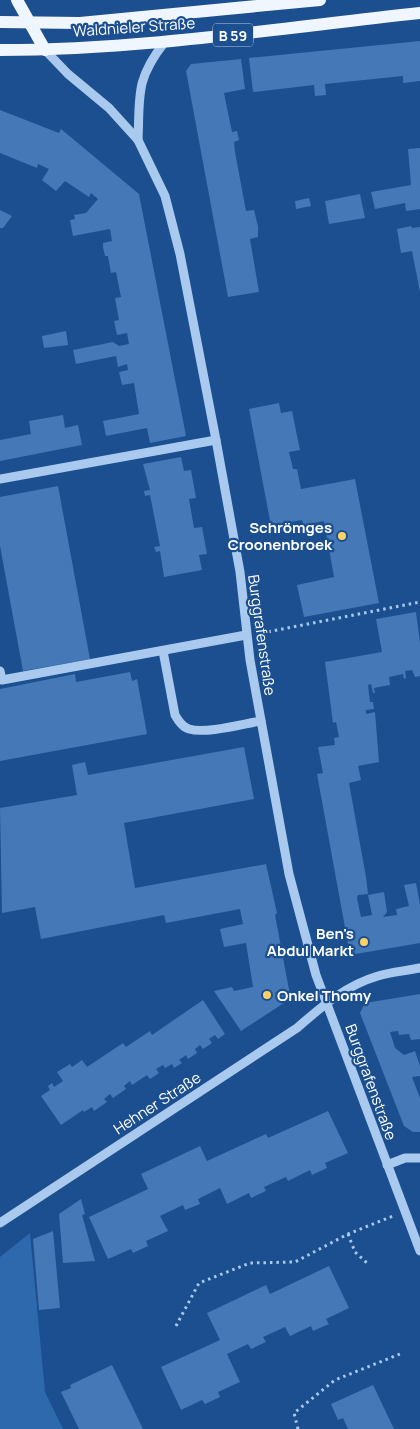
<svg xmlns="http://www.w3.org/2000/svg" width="420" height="1429" font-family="Manrope,sans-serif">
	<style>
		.green { fill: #2e69ad }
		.building { fill: #4478b7 }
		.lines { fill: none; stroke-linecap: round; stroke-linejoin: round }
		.path { stroke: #a9c9ee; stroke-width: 3; stroke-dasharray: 2.5 4; stroke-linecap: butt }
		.minor { stroke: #a9c9ee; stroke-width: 9 }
		.major { stroke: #f0f6ff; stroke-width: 12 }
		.poi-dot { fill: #ffd166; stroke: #1b4f8f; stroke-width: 2 }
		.labels { text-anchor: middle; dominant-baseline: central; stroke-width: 4.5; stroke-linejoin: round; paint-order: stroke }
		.shield { fill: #1b4f8f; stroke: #bbcadd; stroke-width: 1 }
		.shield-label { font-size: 14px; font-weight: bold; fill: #fff }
		.street-label { font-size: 15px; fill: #fff; stroke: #1b4f8f }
		.poi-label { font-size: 15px; font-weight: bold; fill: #fff; stroke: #1b4f8f; text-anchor: end }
	</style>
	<rect width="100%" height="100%" fill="#1b4f8f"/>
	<path class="green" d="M 30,1233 L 45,1392 L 63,1429 L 0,1429 L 0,1257 Z"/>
	<g class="building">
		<path d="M 420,41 L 420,81 L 403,83 L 403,76 L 325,84 L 326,95 L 315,96 L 314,85 L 253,92 L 249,58 Z"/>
		<path d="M 241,59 L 245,89 L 224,93 L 232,132 L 237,131 L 239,140 L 234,142 L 235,152 L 246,211 L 254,210 L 258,226 L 258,237 L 250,239 L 259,292 L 228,297 L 186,71 L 191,64 Z"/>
		<path d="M 0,110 L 59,133 L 61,129 L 139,194 L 186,436 L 150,443 L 147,428 L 106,436 L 103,421 L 139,414 L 134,383 L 122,385 L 119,372 L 128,370 L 127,364 L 118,367 L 116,356 L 76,364 L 73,350 L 113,342 L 119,346 L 129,344 L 127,333 L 117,335 L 114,321 L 119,320 L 115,298 L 121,297 L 116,272 L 111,273 L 108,256 L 105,256 L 103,247 L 103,243 L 112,241 L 110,229 L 73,236 L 70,220 L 75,219 L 74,215 L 86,213 L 98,199 L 91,193 L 89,197 L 65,181 L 56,191 L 42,180 L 49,169 L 38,164 L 37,168 L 0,153 Z"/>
		<path d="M 420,148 L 420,209 L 406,211 L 405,203 L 375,209 L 371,192 L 411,185 L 408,149 Z"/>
		<path d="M 360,194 L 365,218 L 329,224 L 325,201 Z"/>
		<path d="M 309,198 L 311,206 L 296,209 L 295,201 Z"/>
		<path d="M 0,210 L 12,216 L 3,228 L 0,228 Z"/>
		<path d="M 411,226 L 412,228 L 420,227 L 420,292 L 412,251 L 401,253 L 397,229 Z"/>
		<path d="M 66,331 L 68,345 L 44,348 L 42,336 Z"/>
		<path d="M 279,403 L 281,413 L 292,411 L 300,450 L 289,452 L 293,469 L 297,469 L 301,489 L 355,479 L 379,603 L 304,617 L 297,585 L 334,577 L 324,521 L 303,525 L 302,520 L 271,526 L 249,409 Z"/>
		<path d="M 63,415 L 65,428 L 78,425 L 82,445 L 0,461 L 0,440 L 31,434 L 29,421 Z"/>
		<path d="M 181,457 L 184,471 L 191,470 L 196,498 L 189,499 L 194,528 L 202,527 L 207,554 L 199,555 L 202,570 L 164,577 L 160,551 L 156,552 L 154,547 L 160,546 L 150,495 L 145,496 L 144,491 L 150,490 L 143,464 Z"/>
		<path d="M 58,486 L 90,659 L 23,671 L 0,546 L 0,497 Z"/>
		<path d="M 416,612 L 420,643 L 420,676 L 415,677 L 412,670 L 405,671 L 406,678 L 404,679 L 403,674 L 389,677 L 390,685 L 374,688 L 375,693 L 373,693 L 371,684 L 368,685 L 370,702 L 373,702 L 374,709 L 366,710 L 366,714 L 375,712 L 379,762 L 358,766 L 361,780 L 349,783 L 366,877 L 368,894 L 358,895 L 357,898 L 361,917 L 372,915 L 368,895 L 384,892 L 387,912 L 383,917 L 397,915 L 396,909 L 409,906 L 404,885 L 416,883 L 420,904 L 420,943 L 350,955 L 317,774 L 323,773 L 318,747 L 335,745 L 334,738 L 339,737 L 336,722 L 333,723 L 325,662 L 382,652 L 376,619 Z"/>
		<path d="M 130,672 L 132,681 L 137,679 L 147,734 L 0,761 L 0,689 L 75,674 L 76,682 Z"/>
		<path d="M 244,747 L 254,799 L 124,823 L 135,888 L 266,864 L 277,913 L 275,915 L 290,995 L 287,1001 L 241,1031 L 214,991 L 232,987 L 234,991 L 253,987 L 246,943 L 224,947 L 220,929 L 243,924 L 240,909 L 166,923 L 164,915 L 41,939 L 35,907 L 2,913 L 0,808 L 77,795 L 72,765 L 85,762 L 88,775 Z"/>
		<path d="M 420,994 L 420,1039 L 411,1040 L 409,1034 L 399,1035 L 398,1031 L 390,1032 L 395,1048 L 404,1055 L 415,1051 L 420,1066 L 420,1076 L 412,1077 L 420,1098 L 420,1132 L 413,1132 L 404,1126 L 360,1013 L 365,1003 Z"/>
		<path d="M 203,1000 L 225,1034 L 218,1039 L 215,1035 L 209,1039 L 212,1043 L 203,1049 L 200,1045 L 195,1049 L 197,1053 L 188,1059 L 186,1055 L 179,1060 L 182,1063 L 174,1068 L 172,1064 L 165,1068 L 163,1065 L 156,1069 L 159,1073 L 150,1079 L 147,1075 L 132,1085 L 130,1081 L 124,1086 L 126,1089 L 113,1098 L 110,1094 L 104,1099 L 107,1102 L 94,1111 L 92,1107 L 84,1112 L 83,1110 L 61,1125 L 41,1096 L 50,1090 L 48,1086 L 52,1083 L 54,1087 L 63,1081 L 57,1072 L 70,1064 L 72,1067 L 82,1060 L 87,1067 L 123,1043 L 126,1047 L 150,1031 L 152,1035 Z"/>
		<path d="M 328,1111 L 348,1153 L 325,1163 L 327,1168 L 312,1175 L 310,1170 L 288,1181 L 286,1177 L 264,1187 L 266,1191 L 251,1198 L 249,1193 L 227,1204 L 220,1188 L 198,1199 L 200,1204 L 185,1210 L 183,1205 L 160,1216 L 168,1231 L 146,1241 L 148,1246 L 133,1253 L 131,1249 L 108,1259 L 89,1217 L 148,1189 L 141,1174 L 200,1146 L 207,1161 L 266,1134 L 268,1138 Z"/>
		<path d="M 81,1199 L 85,1214 L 82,1215 L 95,1261 L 63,1263 L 59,1214 Z"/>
		<path d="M 53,1231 L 60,1308 L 39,1310 L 33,1239 Z"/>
		<path d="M 329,1266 L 349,1308 L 326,1319 L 329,1324 L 313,1331 L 311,1326 L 290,1336 L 285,1327 L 263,1337 L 266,1342 L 251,1349 L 248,1344 L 227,1354 L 240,1382 L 218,1392 L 220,1397 L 205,1404 L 202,1400 L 181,1410 L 161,1367 L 220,1340 L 207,1313 L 266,1285 L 270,1294 Z"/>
		<path d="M 112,1365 L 143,1429 L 79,1429 L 61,1392 L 71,1388 L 70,1385 Z"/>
		<path d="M 373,1385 L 394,1429 L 348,1429 L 343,1418 L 338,1420 L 331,1404 Z"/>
	</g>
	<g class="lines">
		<g class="path">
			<path d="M 262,633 L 420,602"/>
			<path d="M 348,1234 L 355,1252 L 367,1263"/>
			<path d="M 176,1326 L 199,1283 L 250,1263 L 295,1262 L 348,1234 L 393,1216"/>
			<path d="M 298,1429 L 294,1413 L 335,1380 L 400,1354"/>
		</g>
		<g class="minor">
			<path d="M 45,50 L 68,74 L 109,108 L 138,140 L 165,196 L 180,254 L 216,440 L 240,572 L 250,660 L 289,874 L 316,975 L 420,1251"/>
			<path d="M 138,140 C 140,96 135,80 164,43"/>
			<path d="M 0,479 L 216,440"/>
			<path d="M 163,651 L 175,715 C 178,720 182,727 189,729 C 207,734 242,724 261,721"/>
			<path d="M 0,671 L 2,680 L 246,635"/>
			<path d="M 387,1165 L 405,1158 L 420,1158"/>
			<path d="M 0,1223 L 297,1028 C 321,1007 346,985 378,976 C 391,972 406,971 420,968"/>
		</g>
		<g class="major">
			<path d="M 17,0 L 45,50"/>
			<path d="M 0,22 L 80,23 L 320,0"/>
			<path d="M 0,50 C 141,50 280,28 420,13"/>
		</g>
	</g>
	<g class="poi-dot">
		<circle cx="342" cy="536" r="5"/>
		<circle cx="364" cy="942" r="5"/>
		<circle cx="267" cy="995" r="5"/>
	</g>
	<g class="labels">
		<rect class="shield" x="213" y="23.5" width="40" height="23" rx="4"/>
		<g class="shield-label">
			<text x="233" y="35">B 59</text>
		</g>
		<g class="street-label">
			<text transform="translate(134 27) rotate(-4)">Waldnieler Straße</text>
			<text transform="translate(262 635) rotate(82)">Burggrafenstraße</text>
			<text transform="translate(371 1082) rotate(70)">Burggrafenstraße</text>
			<text transform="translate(157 1103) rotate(-33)">Hehner Straße</text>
		</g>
		<g class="poi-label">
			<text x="332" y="527">Schrömges<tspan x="332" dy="17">Croonenbroek</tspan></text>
			<text x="354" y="933">Ben's<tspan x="354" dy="17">Abdul Markt</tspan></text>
			<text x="277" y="995" text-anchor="start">Onkel Thomy</text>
		</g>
	</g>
</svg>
